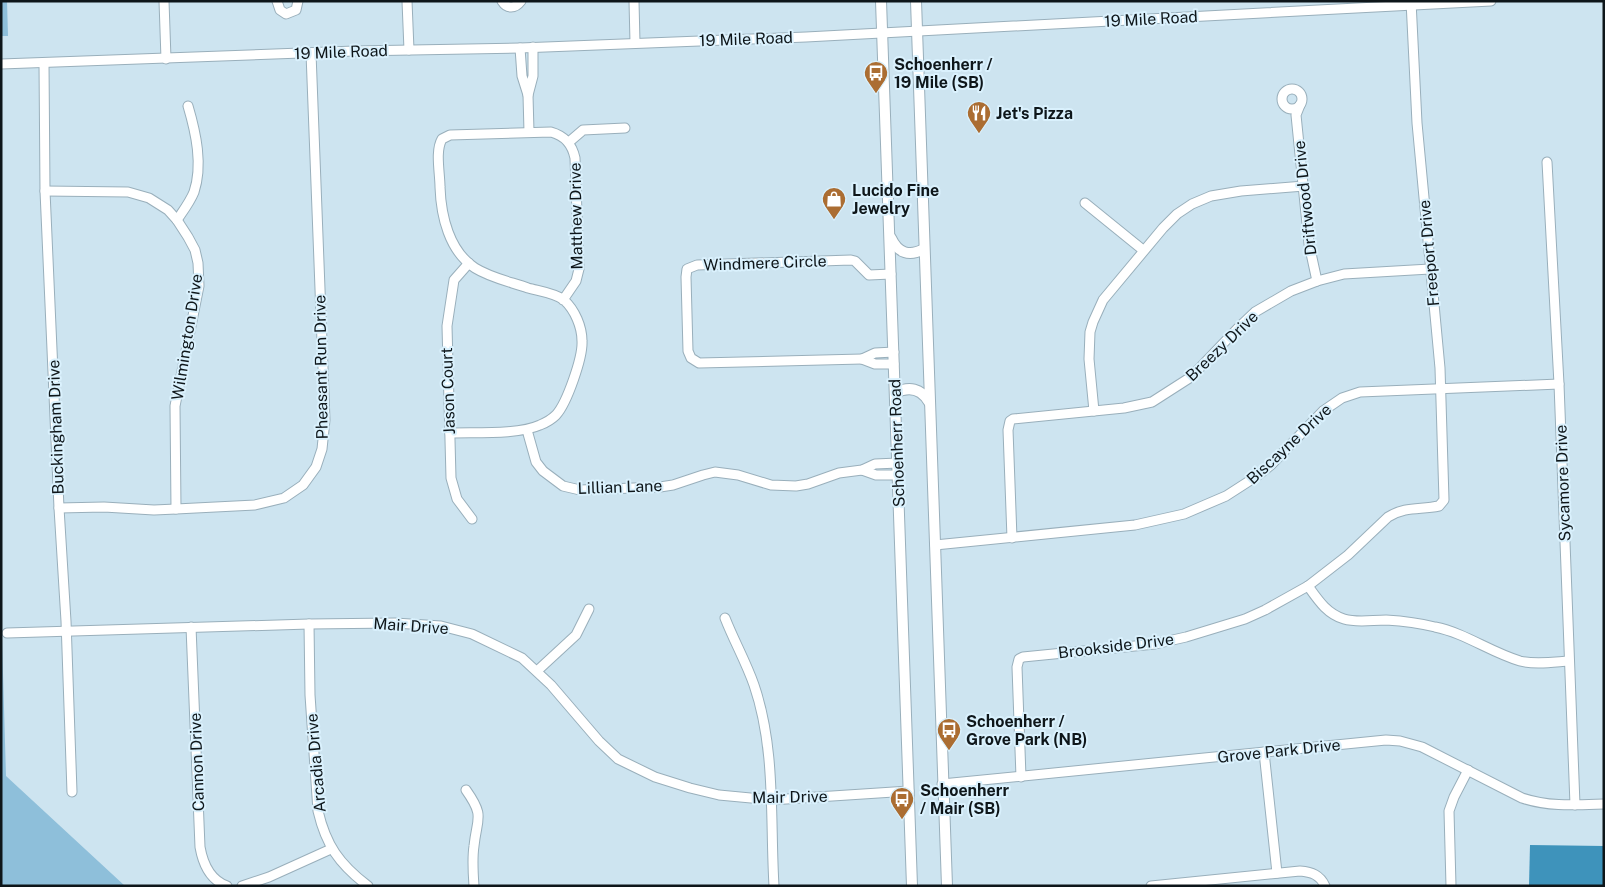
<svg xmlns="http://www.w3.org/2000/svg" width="1605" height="887" font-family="'Public Sans',sans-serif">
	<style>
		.green { fill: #8ebfda }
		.water { fill: #3e93bb }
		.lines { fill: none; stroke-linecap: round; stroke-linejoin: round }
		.minor-casing { stroke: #99afbb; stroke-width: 11 }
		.major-casing { stroke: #99afbb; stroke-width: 12 }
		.minor { stroke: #fff; stroke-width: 9 }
		.major { stroke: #fff; stroke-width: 10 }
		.labels { text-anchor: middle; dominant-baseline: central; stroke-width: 4; stroke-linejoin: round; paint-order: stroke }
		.street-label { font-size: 16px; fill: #0e161a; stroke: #daf1fd }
		.poi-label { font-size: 16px; font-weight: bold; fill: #0e161a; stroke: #daf1fd; text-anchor: start }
	</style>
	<rect width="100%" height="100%" fill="#cde4f0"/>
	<g class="green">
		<path d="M 1,1 L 7,1 L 8,36 L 1,36 Z"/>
		<path d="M 1,605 L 6,776 L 125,886 L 1,886 Z"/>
	</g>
	<path class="water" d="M 1530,845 L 1604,846 L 1604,886 L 1529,886 Z"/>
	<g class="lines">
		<g class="minor-casing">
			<g id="minor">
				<path d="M 164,1 L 166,59"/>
				<path d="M 277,1 L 280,10 L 286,14 L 296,10 L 298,1"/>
				<path d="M 407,1 L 409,50"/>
				<path d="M 502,1 C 507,9 515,9 521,1"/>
				<path d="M 634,1 L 635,43"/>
				<path d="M 520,48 L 522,76 L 528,95 L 533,76 L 533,47"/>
				<path d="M 44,63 L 45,191 L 59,508 L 66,621 L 72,792"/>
				<path d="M 1,64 L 355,51 L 520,48 L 806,37 L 1491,1"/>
				<circle cx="1292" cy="99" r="10"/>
				<path d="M 528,95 L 529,132"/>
				<path d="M 1300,105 L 1296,115 L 1309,244 L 1317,281"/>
				<path d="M 569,142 L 583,130 L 625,128"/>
				<path d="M 1547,162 L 1559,384 L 1575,805"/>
				<path d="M 45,191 L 128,192 L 149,198 L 168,210 L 177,220 L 188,237 L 195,250 L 198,263 L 199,286 L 175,406 L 176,509"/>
				<path d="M 1085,203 L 1143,250"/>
				<path d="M 177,220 C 183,211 190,202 194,192 C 203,165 196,133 188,106"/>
				<path d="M 469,263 L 454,280 L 447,326 L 451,478 L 457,499 L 472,519"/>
				<path d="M 894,352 L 875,353 L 862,359 L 875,364 L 894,364"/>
				<path d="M 862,359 L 699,363 L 691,358 L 688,351 L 686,277 L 687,269 L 697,265 L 851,260 L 855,261 L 869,275 L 891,274"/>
				<path d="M 1094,411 L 1089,359 L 1090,332 L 1093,322 L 1103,300 L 1163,228 L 1177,214 L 1192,204 L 1211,196 L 1241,191 L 1304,186"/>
				<path d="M 527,430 L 536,462 L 543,471 L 563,486 L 580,490 L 660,487 L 673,485 L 703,475 L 715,472 L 738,475 L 771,485 L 796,486 L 808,484 L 839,473 L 862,470 L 875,464 L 898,463"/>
				<path d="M 450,433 C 475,432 518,435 540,425 C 545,423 552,419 556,415 C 567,403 583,357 582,341 C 582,327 575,310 564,300 C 555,293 539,291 528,288 C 511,282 491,278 475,268 C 449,251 441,216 440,187 C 440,173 435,151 442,139 L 450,135 L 551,132 C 565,136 572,144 575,158 L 579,269 L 576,281 L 563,300"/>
				<path d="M 862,470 L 876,475 L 898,475"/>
				<path d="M 59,508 L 104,507 L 154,510 L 176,509 L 255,505 L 284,498 L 303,485 L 316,467 L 322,449 L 325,420 L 311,53"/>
				<path d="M 1012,538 L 1008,430 L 1010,421 L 1013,419 L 1124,408 L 1152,402 L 1191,377 L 1237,329 L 1255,312 L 1291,291 L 1317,281 L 1344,274 L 1430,269"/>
				<path d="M 935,545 L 1135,525 L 1184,514 L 1226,496 L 1257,476 L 1271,465 L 1323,411 L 1342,398 L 1360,392 L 1559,384"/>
				<path d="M 1308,586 C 1318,600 1327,614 1344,619 C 1357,623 1372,620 1386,620 C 1402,621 1419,623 1435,627 C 1465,633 1490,652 1520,661 C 1535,665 1554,662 1569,661"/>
				<path d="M 725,618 C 734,641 746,662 754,685 C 776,749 770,819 774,886"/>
				<path d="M 309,624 L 310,695 L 318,811 C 326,845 339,864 368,886"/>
				<path d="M 191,627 L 200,847 C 203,864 210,880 227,886"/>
				<path d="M 7,633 L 309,624 L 395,623 L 441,626 L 472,634 L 522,658 L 551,685 L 599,741 L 618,759 L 655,777 L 690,788 L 719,795 L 771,800 L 909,791"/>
				<path d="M 537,671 L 576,635 L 589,609"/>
				<path d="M 1264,752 L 1277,873"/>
				<path d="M 1021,777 L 1017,667 L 1019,659 L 1023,657 L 1155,644 L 1186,637 L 1245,619 L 1265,610 L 1308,586 L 1348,555 L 1388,517 C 1406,506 1420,510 1439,506 L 1444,500 L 1440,368 L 1417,123 L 1411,1"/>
				<path d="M 942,784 L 1386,740 L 1400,741 L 1422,747 L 1522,798 C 1549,807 1575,805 1604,804"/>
				<path d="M 466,790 C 485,817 477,817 474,846 C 472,859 473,872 474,886"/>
				<path d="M 242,886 L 269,877 L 331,849"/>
				<path d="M 1151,886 L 1300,871 C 1312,872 1320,875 1325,886"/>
				<path d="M 1451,886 L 1449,811 L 1454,797 L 1468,770"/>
			</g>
		</g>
		<g class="major-casing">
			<g id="major">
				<path d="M 881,1 L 912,886"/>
				<path d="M 916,1 L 947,886"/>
				<path d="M 891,238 C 898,253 909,257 924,249"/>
				<path d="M 895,393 C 909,386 921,388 929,402"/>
			</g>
		</g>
		<use href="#minor" class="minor"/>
		<use href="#major" class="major"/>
	</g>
	<defs>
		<g id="bus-pin" transform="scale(1.25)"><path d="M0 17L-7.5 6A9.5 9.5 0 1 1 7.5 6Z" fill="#ab6d32" stroke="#daf1fd"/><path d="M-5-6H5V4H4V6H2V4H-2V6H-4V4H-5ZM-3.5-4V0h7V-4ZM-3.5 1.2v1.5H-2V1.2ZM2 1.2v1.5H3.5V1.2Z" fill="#fff"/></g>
		<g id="restaurant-pin" transform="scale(1.25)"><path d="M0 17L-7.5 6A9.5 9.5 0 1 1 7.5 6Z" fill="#ab6d32" stroke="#daf1fd"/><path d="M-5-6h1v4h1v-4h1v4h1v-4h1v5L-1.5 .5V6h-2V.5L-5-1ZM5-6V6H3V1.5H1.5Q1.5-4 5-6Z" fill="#fff"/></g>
		<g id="shop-pin" transform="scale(1.25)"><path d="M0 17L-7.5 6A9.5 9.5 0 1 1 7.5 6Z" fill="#ab6d32" stroke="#daf1fd"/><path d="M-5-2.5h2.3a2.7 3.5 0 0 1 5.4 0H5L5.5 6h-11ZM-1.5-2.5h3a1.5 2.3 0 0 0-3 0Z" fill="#fff"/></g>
	</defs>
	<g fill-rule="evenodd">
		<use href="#bus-pin" x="876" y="73"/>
		<use href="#restaurant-pin" x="979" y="113"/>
		<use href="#shop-pin" x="834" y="199"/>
		<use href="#bus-pin" x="949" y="730"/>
		<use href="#bus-pin" x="902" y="799"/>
	</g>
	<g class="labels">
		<g class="street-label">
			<text transform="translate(1151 19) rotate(-3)">19 Mile Road</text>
			<text transform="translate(746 39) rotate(-2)">19 Mile Road</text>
			<text transform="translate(341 52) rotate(-2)">19 Mile Road</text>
			<text transform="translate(1305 198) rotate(-96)">Driftwood Drive</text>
			<text transform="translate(576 216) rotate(-91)">Matthew Drive</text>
			<text transform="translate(1429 253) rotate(-95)">Freeport Drive</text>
			<text transform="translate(765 263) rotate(-2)">Windmere Circle</text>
			<text transform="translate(187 337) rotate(-81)">Wilmington Drive</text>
			<text transform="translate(1222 346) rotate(-44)">Breezy Drive</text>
			<text transform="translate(321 367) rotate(-91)">Pheasant Run Drive</text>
			<text transform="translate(448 391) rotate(-92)">Jason Court</text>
			<text transform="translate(56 427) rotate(-92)">Buckingham Drive</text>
			<text transform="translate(897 443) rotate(-92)">Schoenherr Road</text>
			<text transform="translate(1289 444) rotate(-43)">Biscayne Drive</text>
			<text transform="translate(1563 483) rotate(-92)">Sycamore Drive</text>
			<text transform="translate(620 487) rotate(-2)">Lillian Lane</text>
			<text transform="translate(411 626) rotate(4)">Mair Drive</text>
			<text transform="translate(1116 646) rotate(-7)">Brookside Drive</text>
			<text transform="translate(1279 751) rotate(-6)">Grove Park Drive</text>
			<text transform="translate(197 762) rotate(-92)">Cannon Drive</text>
			<text transform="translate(316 763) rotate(-95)">Arcadia Drive</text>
			<text transform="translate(790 797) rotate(-1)">Mair Drive</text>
		</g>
		<g class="poi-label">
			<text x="894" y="64">Schoenherr /<tspan x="894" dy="18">19 Mile (SB)</tspan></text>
			<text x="996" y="113">Jet's Pizza</text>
			<text x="852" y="190">Lucido Fine<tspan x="852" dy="18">Jewelry</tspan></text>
			<text x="966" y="721">Schoenherr /<tspan x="966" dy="18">Grove Park (NB)</tspan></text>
			<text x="920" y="790">Schoenherr<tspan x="920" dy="18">/ Mair (SB)</tspan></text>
		</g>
	</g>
	<rect width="1605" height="887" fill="none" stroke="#0e161a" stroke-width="5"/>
</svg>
